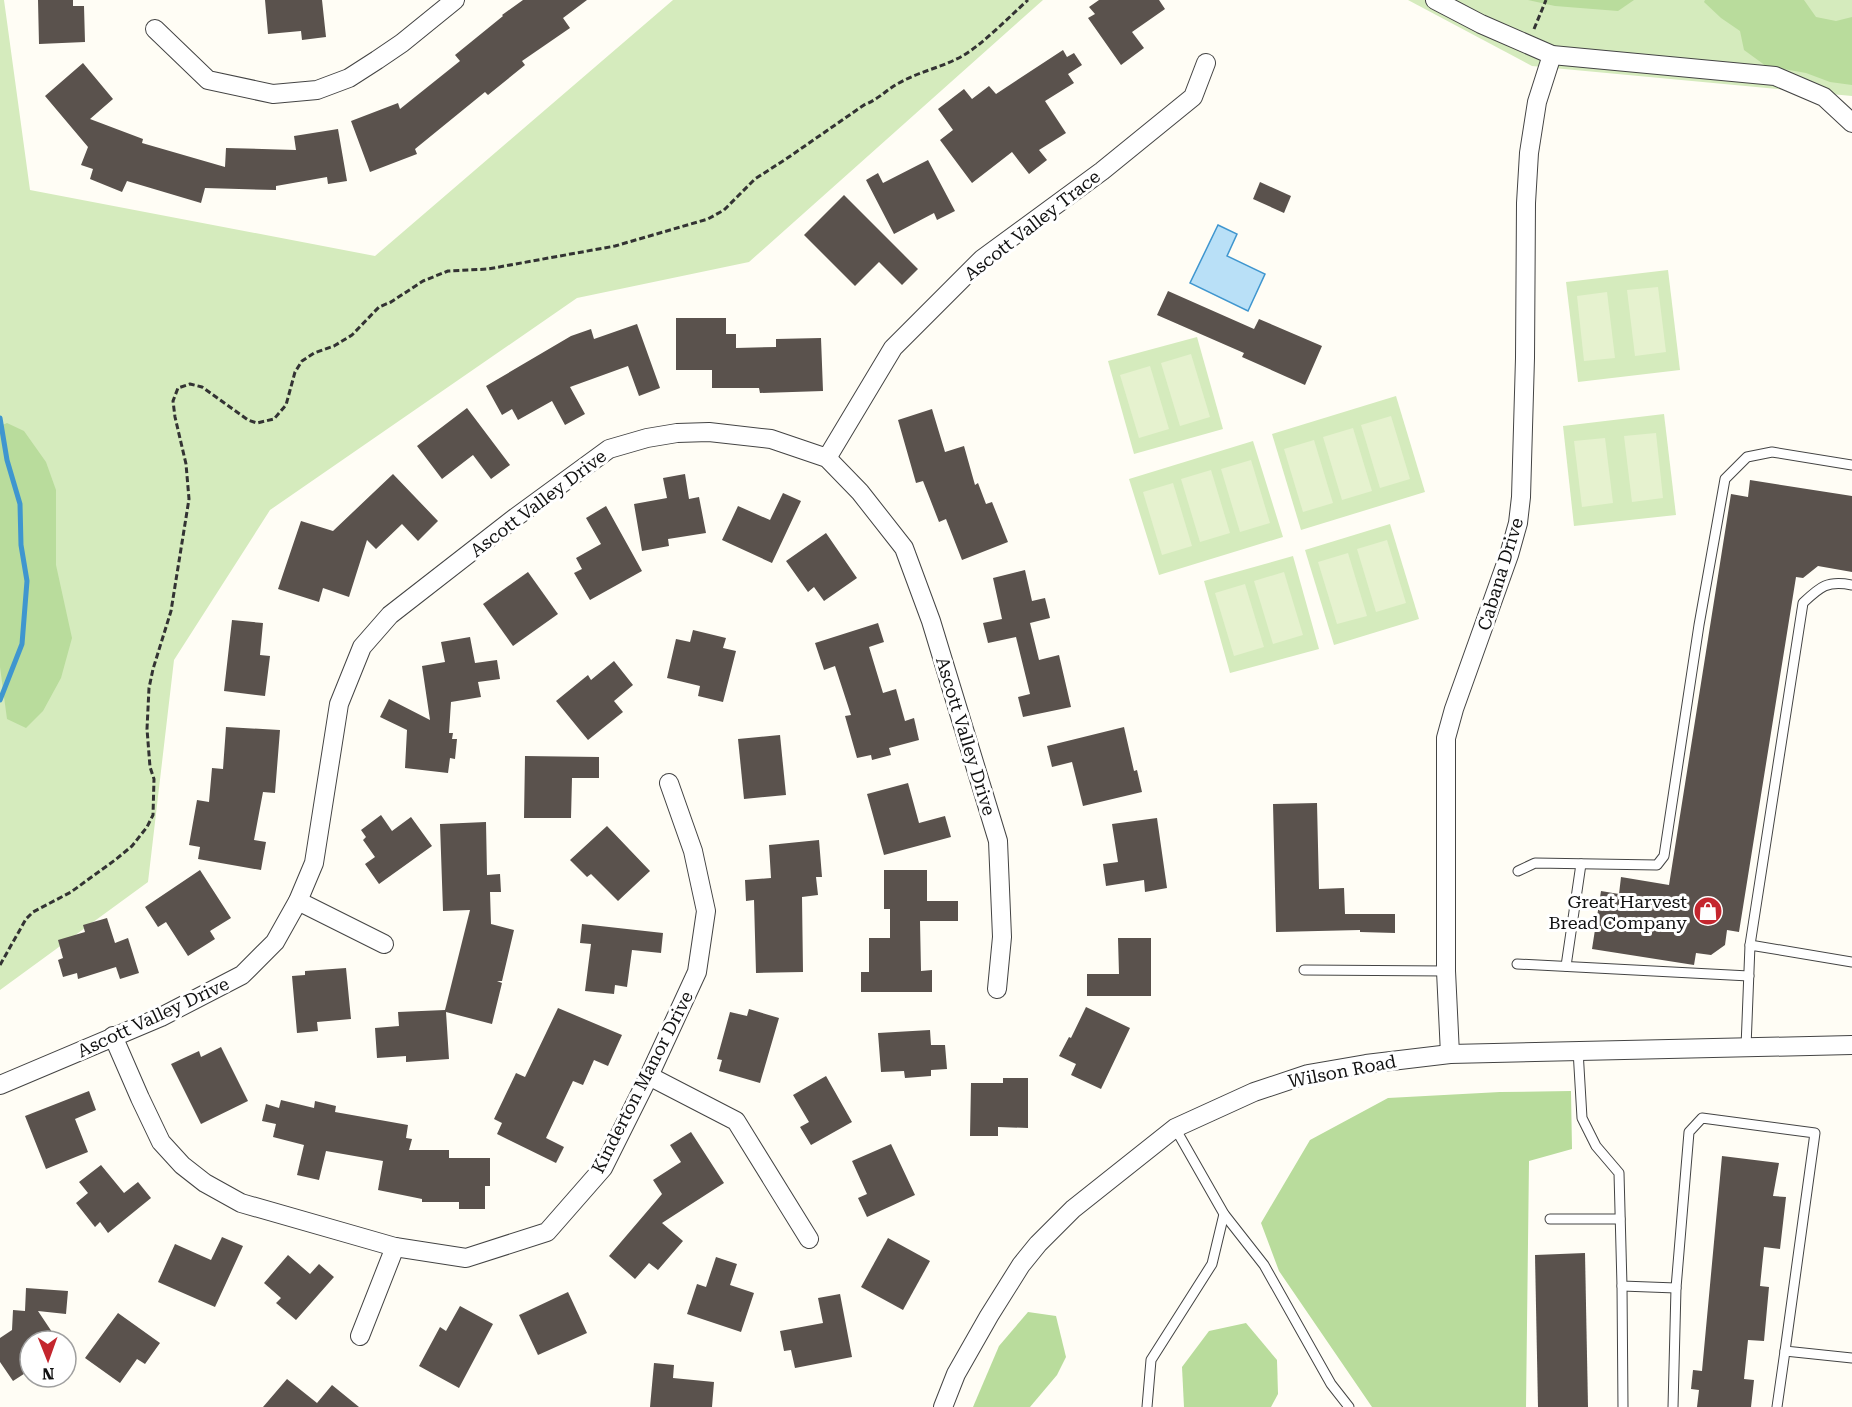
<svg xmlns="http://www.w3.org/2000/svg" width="1852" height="1407" font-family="'Roboto Serif',serif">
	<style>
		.green { fill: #d5ebbd }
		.forest { fill: #b9dc9c }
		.pitch { fill: #e6f2cf }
		.water { fill: #b9e0f7; stroke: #3f96cf; stroke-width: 1.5 }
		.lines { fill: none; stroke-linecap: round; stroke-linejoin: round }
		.stream { stroke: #3f96cf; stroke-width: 5 }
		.building { fill: #5a524d }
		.lane-casing { stroke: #444; stroke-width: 11 }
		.street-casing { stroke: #444; stroke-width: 20 }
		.path { stroke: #333; stroke-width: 3; stroke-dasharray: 6 3; stroke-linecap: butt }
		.lane { stroke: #fff; stroke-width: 9 }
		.street { stroke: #fff; stroke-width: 18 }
		.labels { text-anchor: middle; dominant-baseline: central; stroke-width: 6; stroke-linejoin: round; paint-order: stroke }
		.street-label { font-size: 18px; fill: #111; stroke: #fff }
		.poi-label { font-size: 18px; fill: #111; stroke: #fff; text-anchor: end }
	</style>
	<rect width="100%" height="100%" fill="#fffdf5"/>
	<g class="green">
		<path d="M 0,0 L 4,0 L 30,190 L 375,256 L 673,0 L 1043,0 L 749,262 L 577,298 L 270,510 L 174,660 L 148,882 L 0,990 Z"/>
		<path d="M 1408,0 L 1852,0 L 1852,96 L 1532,66 Z"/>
		<path d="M 1668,270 L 1680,370 L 1578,382 L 1566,282 Z"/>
		<path d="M 1197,337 L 1223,429 L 1134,454 L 1108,361 Z"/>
		<path d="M 1396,396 L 1425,492 L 1301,530 L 1272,434 Z"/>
		<path d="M 1664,414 L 1676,515 L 1574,526 L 1563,426 Z"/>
		<path d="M 1253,441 L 1283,537 L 1159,575 L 1129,479 Z"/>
		<path d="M 1390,524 L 1419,619 L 1334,645 L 1305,550 Z"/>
		<path d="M 1293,556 L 1319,649 L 1230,673 L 1204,581 Z"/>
	</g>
	<g class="forest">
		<path d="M 1528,0 L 1634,0 L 1618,11 L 1555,6 Z"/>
		<path d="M 1705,0 L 1804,0 L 1816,17 L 1836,21 L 1852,17 L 1852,85 L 1830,82 L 1806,73 L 1766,66 L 1744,50 L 1740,31 L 1721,18 L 1704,2 Z"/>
		<path d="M 7,423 L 24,431 L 46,462 L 56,490 L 56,565 L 72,638 L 61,678 L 43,711 L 26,728 L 7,719 L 0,667 L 0,426 Z"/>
		<path d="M 1571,1091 L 1572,1149 L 1529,1161 L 1526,1407 L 1372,1407 L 1279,1271 L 1261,1223 L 1310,1140 L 1388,1098 L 1500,1092 Z"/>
		<path d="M 1028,1312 L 1056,1316 L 1066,1357 L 1057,1375 L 1030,1407 L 973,1407 L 999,1346 Z"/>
		<path d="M 1246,1323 L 1277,1360 L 1278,1394 L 1271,1407 L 1184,1407 L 1182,1367 L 1209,1331 Z"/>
	</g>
	<g class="pitch">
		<path d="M 1658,287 L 1666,352 L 1635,356 L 1627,290 Z"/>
		<path d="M 1607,292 L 1615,358 L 1584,361 L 1577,296 Z"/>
		<path d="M 1191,354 L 1210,417 L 1180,426 L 1161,363 Z"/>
		<path d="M 1150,366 L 1169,429 L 1139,438 L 1120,375 Z"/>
		<path d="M 1391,416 L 1410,479 L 1380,488 L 1361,425 Z"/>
		<path d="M 1353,428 L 1372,491 L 1342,500 L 1323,437 Z"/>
		<path d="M 1656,433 L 1663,498 L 1632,502 L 1624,436 Z"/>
		<path d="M 1605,438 L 1613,503 L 1582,507 L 1574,441 Z"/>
		<path d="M 1314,440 L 1333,503 L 1303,512 L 1284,449 Z"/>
		<path d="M 1251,460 L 1270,523 L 1240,532 L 1221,469 Z"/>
		<path d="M 1211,470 L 1230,533 L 1200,542 L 1181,479 Z"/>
		<path d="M 1173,483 L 1192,546 L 1162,555 L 1143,492 Z"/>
		<path d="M 1387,540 L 1406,603 L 1376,612 L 1357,549 Z"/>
		<path d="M 1348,553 L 1367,616 L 1337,624 L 1318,562 Z"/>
		<path d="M 1284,572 L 1303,635 L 1273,644 L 1254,581 Z"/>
		<path d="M 1245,584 L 1264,647 L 1234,656 L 1215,593 Z"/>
	</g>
	<path class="water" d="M 1218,225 L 1237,234 L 1227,256 L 1265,274 L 1248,311 L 1190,283 Z"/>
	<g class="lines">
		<path class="stream" d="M 0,418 L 7,460 L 20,504 L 21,545 L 27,581 L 22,644 L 0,700"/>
	</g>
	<g class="building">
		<path d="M 38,0 L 73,0 L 73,6 L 84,6 L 85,42 L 39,44 Z"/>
		<path d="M 265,0 L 322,0 L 326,37 L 302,40 L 301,31 L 268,34 Z"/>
		<path d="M 523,0 L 587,0 L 563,18 L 570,28 L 522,61 L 525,65 L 488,95 L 485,92 L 415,149 L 417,154 L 370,172 L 351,121 L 398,103 L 400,109 L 460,61 L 455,55 L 503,16 L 502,15 Z"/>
		<path d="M 1099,0 L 1159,0 L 1165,9 L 1132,32 L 1144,48 L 1121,65 L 1088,18 L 1095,14 L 1089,7 Z"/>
		<path d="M 1063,50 L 1067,57 L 1074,53 L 1082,65 L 1068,74 L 1074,83 L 1045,101 L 1066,133 L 1039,150 L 1047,160 L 1029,174 L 1012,152 L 972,183 L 940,140 L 953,130 L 938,109 L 964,89 L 972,99 L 989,86 L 996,94 Z"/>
		<path d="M 83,63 L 113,99 L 90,119 L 143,139 L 142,143 L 225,167 L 226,148 L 296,150 L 294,136 L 338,129 L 347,181 L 328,184 L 327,177 L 276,186 L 276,190 L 205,188 L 201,203 L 127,181 L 122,192 L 90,179 L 93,169 L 81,165 L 88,147 L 45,96 Z"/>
		<path d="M 928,160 L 955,211 L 937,220 L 934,213 L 894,234 L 866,180 L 878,173 L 883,183 Z"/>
		<path d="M 1260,182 L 1291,196 L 1284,213 L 1253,199 Z"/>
		<path d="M 844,195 L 918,269 L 902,285 L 879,262 L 855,286 L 804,235 Z"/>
		<path d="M 1168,291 L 1254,329 L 1259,319 L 1322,346 L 1305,385 L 1242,357 L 1244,353 L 1157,315 Z"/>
		<path d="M 676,318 L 726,318 L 726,334 L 736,334 L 736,348 L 776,347 L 776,339 L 821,338 L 823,391 L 760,393 L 759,388 L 712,388 L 712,370 L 676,370 Z"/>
		<path d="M 637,324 L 660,388 L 639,396 L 628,366 L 570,387 L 585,414 L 565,425 L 552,401 L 518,420 L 512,409 L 502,415 L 486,386 L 571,336 L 591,329 L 594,339 Z"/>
		<path d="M 467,408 L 510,465 L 491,479 L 473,455 L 442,479 L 417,446 Z"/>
		<path d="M 932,409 L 945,452 L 964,446 L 975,485 L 978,483 L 986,504 L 992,502 L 1008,542 L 962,560 L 946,519 L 939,522 L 923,481 L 916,483 L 898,420 Z"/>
		<path d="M 393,474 L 438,521 L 418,541 L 402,524 L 376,549 L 367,540 L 349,597 L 323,588 L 319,602 L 278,589 L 301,521 L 333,531 Z"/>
		<path d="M 685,474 L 689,499 L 699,497 L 706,533 L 668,539 L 669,546 L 642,551 L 634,504 L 667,498 L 663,478 Z"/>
		<path d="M 1750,480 L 1852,496 L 1852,572 L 1818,566 L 1803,578 L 1796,577 L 1739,932 L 1727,930 L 1725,945 L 1711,955 L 1696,953 L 1694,965 L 1592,949 L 1601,891 L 1619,894 L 1621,877 L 1669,885 L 1731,494 L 1748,497 Z"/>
		<path d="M 783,493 L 801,501 L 772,563 L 722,540 L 738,506 L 770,520 Z"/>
		<path d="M 606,506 L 642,571 L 590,600 L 574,573 L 582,569 L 576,558 L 601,544 L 586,518 Z"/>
		<path d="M 826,533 L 857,578 L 824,601 L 814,587 L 808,592 L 786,561 Z"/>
		<path d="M 1025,570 L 1032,601 L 1045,598 L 1050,618 L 1030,623 L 1039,660 L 1059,655 L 1071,707 L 1023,717 L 1018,697 L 1030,694 L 1016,637 L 988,643 L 983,623 L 1002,619 L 993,578 Z"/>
		<path d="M 528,572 L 558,614 L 513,646 L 483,604 Z"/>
		<path d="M 232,620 L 263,623 L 260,655 L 270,656 L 265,696 L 224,691 Z"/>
		<path d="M 878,623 L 884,642 L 869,647 L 883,693 L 896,689 L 905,721 L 914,718 L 919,740 L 889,748 L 891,755 L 872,760 L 871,755 L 857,758 L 845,716 L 851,715 L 835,666 L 824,670 L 815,643 Z"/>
		<path d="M 693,630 L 726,638 L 723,648 L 736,651 L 723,702 L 698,696 L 700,686 L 667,678 L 676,639 L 690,642 Z"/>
		<path d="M 470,637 L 475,663 L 497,660 L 500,679 L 478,682 L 481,697 L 451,702 L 449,733 L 453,733 L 452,739 L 457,739 L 455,759 L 450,758 L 448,773 L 405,768 L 407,730 L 380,717 L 389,699 L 430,720 L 422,666 L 445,662 L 441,642 Z"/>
		<path d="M 614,661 L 633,685 L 614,701 L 623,712 L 588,740 L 556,701 L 588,675 L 591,680 Z"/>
		<path d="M 226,727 L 280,730 L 275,793 L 263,792 L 254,840 L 266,842 L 261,870 L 198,859 L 200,847 L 189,845 L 197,800 L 209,802 L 212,768 L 223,769 Z"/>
		<path d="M 1124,727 L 1134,771 L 1137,770 L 1142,792 L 1083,806 L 1072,762 L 1052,767 L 1047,746 Z"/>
		<path d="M 780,735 L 786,795 L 744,799 L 738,739 Z"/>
		<path d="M 525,756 L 599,757 L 599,778 L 572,778 L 571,818 L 524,818 Z"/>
		<path d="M 908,783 L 919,823 L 945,816 L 951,837 L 884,855 L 867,794 Z"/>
		<path d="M 1317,803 L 1319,889 L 1344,888 L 1345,914 L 1395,914 L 1395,933 L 1360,932 L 1360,930 L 1276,932 L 1273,804 Z"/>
		<path d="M 381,815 L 392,831 L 411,817 L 432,846 L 379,884 L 365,864 L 375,857 L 363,840 L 366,837 L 361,830 Z"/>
		<path d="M 1157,818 L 1167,888 L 1145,892 L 1144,880 L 1106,886 L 1103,864 L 1118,862 L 1112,824 Z"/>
		<path d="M 486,822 L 487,875 L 500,874 L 501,892 L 490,892 L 491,924 L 514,930 L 502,981 L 497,981 L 502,983 L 492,1024 L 446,1012 L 449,1059 L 406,1062 L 406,1056 L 377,1058 L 375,1028 L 399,1026 L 398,1012 L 445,1010 L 470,910 L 443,911 L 440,824 Z"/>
		<path d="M 607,826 L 650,871 L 618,901 L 591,874 L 587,877 L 570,860 Z"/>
		<path d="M 819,840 L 822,877 L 816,877 L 818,895 L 802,897 L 803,972 L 756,973 L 754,900 L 746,901 L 745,880 L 771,878 L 769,845 Z"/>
		<path d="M 200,870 L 231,918 L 210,931 L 215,939 L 188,956 L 166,922 L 158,927 L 145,907 Z"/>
		<path d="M 884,870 L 927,870 L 927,901 L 958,901 L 958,921 L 920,921 L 921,971 L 932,970 L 932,992 L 861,992 L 861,972 L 869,972 L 869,938 L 890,938 L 890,909 L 884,909 Z"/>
		<path d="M 107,918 L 115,943 L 128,938 L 139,973 L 120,979 L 116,967 L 78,979 L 77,973 L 63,977 L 58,960 L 63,958 L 58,940 L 85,932 L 83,925 Z"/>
		<path d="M 582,924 L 663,933 L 661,953 L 632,950 L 627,987 L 615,985 L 614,994 L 585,991 L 591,944 L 580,943 Z"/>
		<path d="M 1118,938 L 1151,938 L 1151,996 L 1087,996 L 1087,974 L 1119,974 Z"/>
		<path d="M 346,968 L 351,1019 L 317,1022 L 318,1031 L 297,1033 L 292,976 L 305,975 L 305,971 Z"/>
		<path d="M 1086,1007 L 1130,1028 L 1101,1089 L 1071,1075 L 1076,1064 L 1059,1056 L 1069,1037 L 1071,1038 Z"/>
		<path d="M 558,1008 L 622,1035 L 608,1066 L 594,1060 L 583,1085 L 573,1081 L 546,1138 L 564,1147 L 556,1163 L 497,1134 L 502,1123 L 494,1119 L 516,1073 L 525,1077 Z"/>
		<path d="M 749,1009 L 779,1018 L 760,1083 L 719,1071 L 722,1060 L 717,1059 L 730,1012 L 747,1016 Z"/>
		<path d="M 930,1030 L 931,1045 L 945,1045 L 947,1069 L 931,1070 L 931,1076 L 905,1078 L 904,1071 L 881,1072 L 878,1033 Z"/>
		<path d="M 221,1047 L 248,1101 L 201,1124 L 171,1064 L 199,1051 L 201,1057 Z"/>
		<path d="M 826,1076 L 852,1122 L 811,1145 L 800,1127 L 809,1122 L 793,1095 Z"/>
		<path d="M 1003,1078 L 1028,1078 L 1028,1128 L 998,1127 L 998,1136 L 970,1136 L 971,1083 L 1003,1083 Z"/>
		<path d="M 89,1091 L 96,1110 L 75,1119 L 88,1152 L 46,1169 L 25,1116 Z"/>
		<path d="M 281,1100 L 314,1108 L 315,1101 L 336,1106 L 335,1112 L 408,1125 L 406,1138 L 412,1139 L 409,1150 L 449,1150 L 449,1158 L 490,1158 L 490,1186 L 485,1186 L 485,1209 L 459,1209 L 459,1202 L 422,1202 L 422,1199 L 378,1190 L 383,1161 L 326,1151 L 319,1180 L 297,1175 L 304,1145 L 273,1137 L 276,1124 L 262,1121 L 266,1104 L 279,1108 Z"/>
		<path d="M 691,1132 L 724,1183 L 662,1223 L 683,1241 L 658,1270 L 649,1263 L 635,1279 L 609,1256 L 662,1194 L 653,1180 L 681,1162 L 670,1145 Z"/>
		<path d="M 891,1144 L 915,1195 L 867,1217 L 858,1198 L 867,1194 L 852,1161 Z"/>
		<path d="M 1722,1156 L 1779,1163 L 1773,1196 L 1786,1197 L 1780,1249 L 1764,1247 L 1760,1286 L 1769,1287 L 1764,1341 L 1748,1340 L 1744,1379 L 1754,1380 L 1751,1407 L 1697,1407 L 1699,1390 L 1691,1389 L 1693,1370 L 1702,1371 Z"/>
		<path d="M 101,1165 L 124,1193 L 138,1182 L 151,1198 L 108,1233 L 100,1222 L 95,1227 L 76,1203 L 88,1193 L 79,1182 Z"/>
		<path d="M 222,1237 L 243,1246 L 215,1307 L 158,1282 L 175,1244 L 211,1260 Z"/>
		<path d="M 888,1238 L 930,1261 L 903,1310 L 861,1287 Z"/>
		<path d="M 1585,1253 L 1588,1407 L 1538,1407 L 1535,1255 Z"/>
		<path d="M 288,1255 L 310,1274 L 319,1264 L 334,1277 L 296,1320 L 276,1303 L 281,1298 L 264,1283 Z"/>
		<path d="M 716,1257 L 737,1264 L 730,1285 L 754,1293 L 741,1332 L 687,1314 L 697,1284 L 706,1287 Z"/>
		<path d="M 26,1288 L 68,1291 L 66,1314 L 38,1311 L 58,1341 L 30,1341 L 30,1370 L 13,1381 L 0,1362 L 0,1338 L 12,1330 L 13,1310 L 25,1311 Z"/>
		<path d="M 568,1292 L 587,1333 L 538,1355 L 519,1315 Z"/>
		<path d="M 840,1294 L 852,1357 L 795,1368 L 791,1350 L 784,1351 L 780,1331 L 823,1323 L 818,1298 Z"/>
		<path d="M 460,1306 L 493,1324 L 459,1388 L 419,1366 L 440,1327 L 446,1331 Z"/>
		<path d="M 118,1313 L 160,1343 L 145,1364 L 137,1359 L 120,1383 L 85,1358 Z"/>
		<path d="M 654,1363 L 674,1365 L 673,1378 L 714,1382 L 712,1407 L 650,1407 Z"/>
		<path d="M 287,1379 L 317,1403 L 332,1385 L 359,1407 L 263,1407 Z"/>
	</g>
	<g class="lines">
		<g class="lane-casing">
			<g id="lane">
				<path d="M 1518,871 L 1535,863 L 1657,865 L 1664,856 L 1699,625 L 1725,479 L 1747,457 L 1772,452 L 1852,465"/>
				<path d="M 1750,945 L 1803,603 C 1820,587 1827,580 1852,585"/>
				<path d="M 1517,964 L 1749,976"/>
				<path d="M 1566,966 L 1581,864"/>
				<path d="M 1304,970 L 1446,971"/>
				<path d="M 1746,1047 L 1750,945 L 1852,962"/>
				<path d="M 1578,1050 L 1582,1118 L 1596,1146 L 1619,1173 L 1622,1286 L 1676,1288 L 1689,1132 L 1702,1118 L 1815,1133 L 1785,1351 L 1852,1358"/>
				<path d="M 1175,1128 L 1224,1214 L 1264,1265 L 1331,1384 L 1349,1407"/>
				<path d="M 1550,1219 L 1620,1219"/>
				<path d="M 1622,1286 L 1623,1407"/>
				<path d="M 1147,1407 L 1151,1360 L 1212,1264 L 1224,1214"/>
				<path d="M 1673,1407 L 1676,1288"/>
				<path d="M 1777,1407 L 1785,1351"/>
			</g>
		</g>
		<g class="street-casing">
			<g id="street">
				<path d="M 1435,0 L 1481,24 L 1552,55 L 1775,76 L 1824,97 L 1852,123"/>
				<path d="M 155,29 L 208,80 L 273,94 L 317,90 L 349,78 L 377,60 L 402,43 L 455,0"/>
				<path d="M 827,458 L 893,348 L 982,259 L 1102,171 L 1193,97 L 1206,63"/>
				<path d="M 298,901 L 384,944"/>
				<path d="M 113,1036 L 140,1098 L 161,1142 L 182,1165 L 205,1183 L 241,1203 L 395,1247 L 466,1258 L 547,1232 L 603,1168 L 649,1076 L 697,972 L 706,911 L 693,851 L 669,783"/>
				<path d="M 1450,1054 L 1446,971 L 1446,738 L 1454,709 L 1509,555 L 1518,523 L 1521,497 L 1525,358 L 1526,203 L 1529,153 L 1537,102 L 1552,55"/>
				<path d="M 649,1076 L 736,1121 L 809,1239"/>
				<path d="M 0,1085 L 161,1017 L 242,975 L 275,942 L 298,901 L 314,863 L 339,704 L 362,647 L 390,615 L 516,517 L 609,449 L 647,438 L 677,433 L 709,432 L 771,439 L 827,458 L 860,492 L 904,548 L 931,621 L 998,841 L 1002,937 L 997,989"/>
				<path d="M 360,1336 L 395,1247"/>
				<path d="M 943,1407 L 956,1374 L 989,1316 L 1021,1265 L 1038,1244 L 1073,1209 L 1175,1128 L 1254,1092 L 1308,1074 L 1366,1064 L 1450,1054 L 1852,1045"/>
			</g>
		</g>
		<g class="path">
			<path d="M 1534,29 L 1546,0"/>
			<path d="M 0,965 L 26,919 L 33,912 L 71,892 L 115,860 L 132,846 L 147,827 L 153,815 L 154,779 L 150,767 L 147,729 L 149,688 L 153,669 L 171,611 L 189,499 L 186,464 L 175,417 L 173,401 L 178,388 L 190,384 L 202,387 L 248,420 L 257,423 L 274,419 L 286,405 L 295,372 L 302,361 L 314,353 L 334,346 L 352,335 L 379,307 L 391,302 L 423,281 L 448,271 L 488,269 L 615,246 L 708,219 L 724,210 L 755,179 L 786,159 L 864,105 C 879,99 886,90 899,83 C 920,71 944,67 964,55 C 984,43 1010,16 1028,0"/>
		</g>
		<use href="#lane" class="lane"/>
		<use href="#street" class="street"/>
	</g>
	<defs>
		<g id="shop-disc" transform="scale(1.5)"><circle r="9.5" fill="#c4262e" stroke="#fff"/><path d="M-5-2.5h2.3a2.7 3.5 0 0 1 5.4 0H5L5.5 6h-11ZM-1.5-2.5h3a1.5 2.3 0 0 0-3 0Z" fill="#fff"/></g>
	</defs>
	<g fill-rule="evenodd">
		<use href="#shop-disc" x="1708" y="911"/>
	</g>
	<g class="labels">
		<g class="street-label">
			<text transform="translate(1032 225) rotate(-38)">Ascott Valley Trace</text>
			<text transform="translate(538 503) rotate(-37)">Ascott Valley Drive</text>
			<text transform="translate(1500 574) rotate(-73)">Cabana Drive</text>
			<text transform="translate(966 736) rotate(73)">Ascott Valley Drive</text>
			<text transform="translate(153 1017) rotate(-25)">Ascott Valley Drive</text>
			<text transform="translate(1342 1071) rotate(-11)">Wilson Road</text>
			<text transform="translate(642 1082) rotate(-63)">Kinderton Manor Drive</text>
		</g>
		<g class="poi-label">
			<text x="1687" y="901">Great Harvest<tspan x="1687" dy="21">Bread Company</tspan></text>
		</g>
	</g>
	<g transform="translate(48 1359) rotate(179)"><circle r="28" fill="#ffffff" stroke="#a0a0a0" stroke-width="1.5"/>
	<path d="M0-4.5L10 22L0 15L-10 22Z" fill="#c4262e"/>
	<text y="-9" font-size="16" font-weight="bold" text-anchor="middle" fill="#111111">N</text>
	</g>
</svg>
